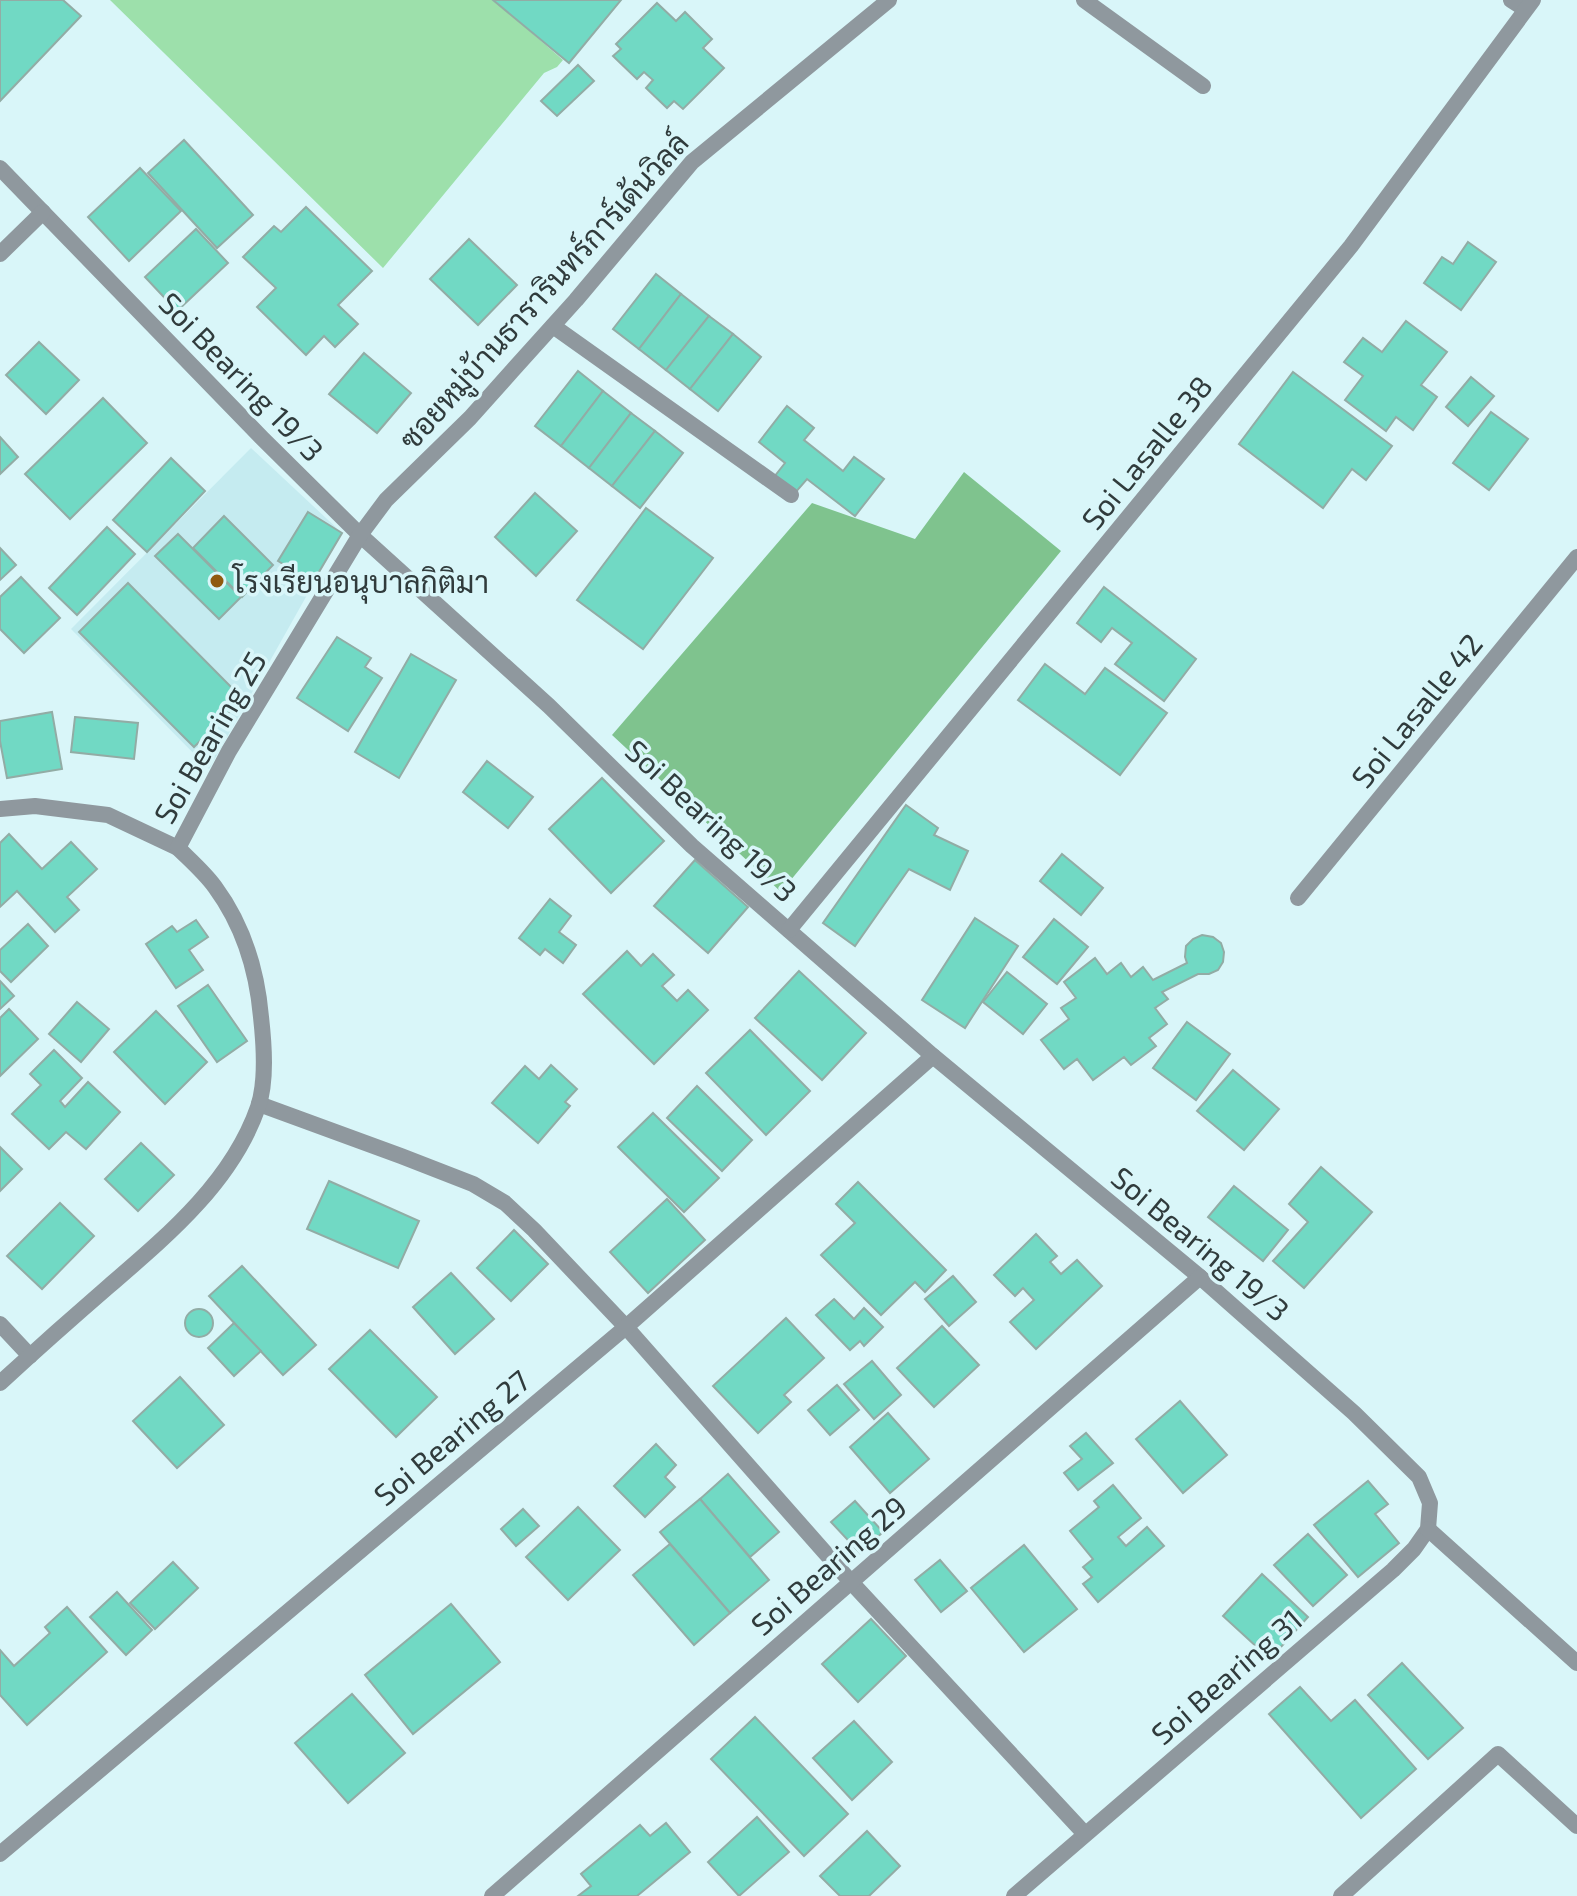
<svg xmlns="http://www.w3.org/2000/svg" width="1577" height="1896" font-family="'Exo 2',Sarabun,sans-serif">
	<style>
		.built { fill: #c5ebf0 }
		.green { fill: #9de0ab }
		.forest { fill: #7fc38e }
		.building { fill: #71d9c4; stroke: #92aca5; stroke-width: 2 }
		.lines { fill: none; stroke-linecap: round; stroke-linejoin: round }
		.service { stroke: #8f989e; stroke-width: 16 }
		.minor { stroke: #8f989e; stroke-width: 16 }
		.poi-dot { fill: #905a0f; stroke: #d9f6f9; stroke-width: 3 }
		.labels { text-anchor: middle; dominant-baseline: central; stroke-width: 7; stroke-linejoin: round; paint-order: stroke }
		.street-label { font-size: 30px; fill: #303b3c; stroke: #d9f6f9 }
		.poi-label { font-size: 30px; fill: #303b3c; stroke: #d9f6f9; text-anchor: start }
	</style>
	<rect width="100%" height="100%" fill="#d9f6f9"/>
	<path class="built" d="M 251,448 L 342,533 L 209,769 L 71,629 Z"/>
	<path class="green" d="M 110,0 L 494,0 L 563,60 L 557,67 L 544,73 L 383,268 Z"/>
	<path class="forest" d="M 964,472 L 1061,551 L 781,892 L 612,735 L 812,503 L 915,539 Z"/>
	<g class="building">
		<path d="M 0,0 L 63,0 L 81,16 L 0,101 Z"/>
		<path d="M 493,0 L 621,0 L 569,63 Z"/>
		<path d="M 657,3 L 676,21 L 685,12 L 712,39 L 703,48 L 724,68 L 683,109 L 674,101 L 667,108 L 646,88 L 653,80 L 644,72 L 637,79 L 613,56 L 621,49 L 616,44 Z"/>
		<path d="M 578,65 L 594,81 L 557,116 L 541,101 Z"/>
		<path d="M 184,140 L 253,215 L 217,248 L 148,173 Z"/>
		<path d="M 140,168 L 181,211 L 129,261 L 88,217 Z"/>
		<path d="M 306,207 L 372,271 L 338,305 L 358,324 L 335,347 L 324,336 L 306,355 L 257,307 L 276,288 L 243,257 L 274,226 L 281,232 Z"/>
		<path d="M 196,229 L 228,263 L 177,311 L 145,277 Z"/>
		<path d="M 469,239 L 517,285 L 478,325 L 430,279 Z"/>
		<path d="M 1468,242 L 1496,262 L 1461,310 L 1424,283 L 1442,257 L 1453,264 Z"/>
		<path d="M 656,274 L 681,294 L 639,349 L 613,329 Z"/>
		<path d="M 681,294 L 709,316 L 666,370 L 639,349 Z"/>
		<path d="M 709,316 L 733,334 L 690,389 L 666,370 Z"/>
		<path d="M 1406,321 L 1447,352 L 1421,385 L 1437,397 L 1413,430 L 1396,417 L 1386,431 L 1345,400 L 1363,376 L 1344,362 L 1363,338 L 1382,352 Z"/>
		<path d="M 733,334 L 761,357 L 718,411 L 690,389 Z"/>
		<path d="M 39,342 L 79,380 L 46,414 L 6,375 Z"/>
		<path d="M 364,353 L 411,393 L 377,433 L 329,394 Z"/>
		<path d="M 578,371 L 603,391 L 561,446 L 535,426 Z"/>
		<path d="M 1293,372 L 1392,446 L 1366,480 L 1352,469 L 1323,508 L 1239,444 Z"/>
		<path d="M 1471,377 L 1494,396 L 1468,426 L 1446,407 Z"/>
		<path d="M 603,391 L 631,413 L 589,468 L 561,446 Z"/>
		<path d="M 103,398 L 147,443 L 70,519 L 25,474 Z"/>
		<path d="M 787,406 L 814,428 L 804,440 L 843,471 L 854,457 L 884,479 L 855,516 L 807,479 L 795,493 L 774,477 L 785,463 L 759,442 Z"/>
		<path d="M 1491,412 L 1528,439 L 1489,490 L 1453,463 Z"/>
		<path d="M 631,413 L 655,431 L 612,486 L 589,468 Z"/>
		<path d="M 655,431 L 683,453 L 640,508 L 612,486 Z"/>
		<path d="M 0,437 L 18,457 L 0,474 Z"/>
		<path d="M 171,458 L 205,491 L 147,552 L 113,520 Z"/>
		<path d="M 535,493 L 577,531 L 536,576 L 495,537 Z"/>
		<path d="M 646,508 L 713,558 L 643,649 L 577,600 Z"/>
		<path d="M 308,512 L 342,533 L 313,582 L 278,561 Z"/>
		<path d="M 224,516 L 273,565 L 242,597 L 193,548 Z"/>
		<path d="M 107,527 L 135,554 L 77,615 L 49,588 Z"/>
		<path d="M 178,534 L 241,597 L 219,619 L 155,556 Z"/>
		<path d="M 0,548 L 16,565 L 0,580 Z"/>
		<path d="M 21,577 L 60,618 L 24,653 L 0,629 L 0,597 Z"/>
		<path d="M 128,583 L 243,699 L 194,747 L 79,632 Z"/>
		<path d="M 1104,587 L 1196,659 L 1164,701 L 1115,664 L 1132,643 L 1112,628 L 1101,642 L 1077,623 Z"/>
		<path d="M 337,637 L 371,658 L 365,667 L 382,678 L 348,731 L 297,698 Z"/>
		<path d="M 411,654 L 456,680 L 399,778 L 355,752 Z"/>
		<path d="M 1045,664 L 1085,694 L 1105,668 L 1167,713 L 1120,775 L 1018,700 Z"/>
		<path d="M 52,712 L 62,769 L 7,778 L 0,741 L 0,721 Z"/>
		<path d="M 75,717 L 138,723 L 134,759 L 71,752 Z"/>
		<path d="M 487,761 L 533,797 L 508,828 L 463,792 Z"/>
		<path d="M 602,778 L 664,841 L 611,893 L 549,829 Z"/>
		<path d="M 906,805 L 938,828 L 934,835 L 968,851 L 950,890 L 909,869 L 855,946 L 823,923 Z"/>
		<path d="M 9,834 L 42,869 L 71,842 L 97,869 L 67,897 L 79,910 L 55,932 L 17,891 L 0,907 L 0,843 Z"/>
		<path d="M 1062,854 L 1103,888 L 1081,915 L 1040,881 Z"/>
		<path d="M 695,860 L 748,907 L 708,953 L 654,906 Z"/>
		<path d="M 550,899 L 571,916 L 559,932 L 576,945 L 563,963 L 545,949 L 540,955 L 519,938 Z"/>
		<path d="M 975,918 L 1018,946 L 965,1028 L 922,1000 Z"/>
		<path d="M 1054,919 L 1088,947 L 1057,984 L 1023,957 Z"/>
		<path d="M 196,920 L 208,937 L 189,950 L 203,970 L 176,988 L 146,944 L 172,926 L 177,932 Z"/>
		<path d="M 28,924 L 48,946 L 11,982 L 0,971 L 0,950 Z"/>
		<path d="M 1202,935 L 1213,937 L 1221,943 L 1224,952 L 1223,962 L 1218,970 L 1209,974 L 1198,974 L 1162,992 L 1168,999 L 1155,1008 L 1167,1024 L 1149,1038 L 1156,1046 L 1131,1065 L 1124,1057 L 1093,1080 L 1077,1059 L 1064,1069 L 1041,1040 L 1069,1019 L 1061,1008 L 1076,998 L 1064,982 L 1095,958 L 1107,974 L 1121,963 L 1131,977 L 1143,967 L 1153,980 L 1187,963 L 1185,957 L 1186,946 L 1193,939 Z"/>
		<path d="M 627,951 L 641,966 L 653,954 L 674,975 L 662,986 L 677,1001 L 688,990 L 708,1010 L 654,1064 L 583,994 Z"/>
		<path d="M 799,971 L 866,1033 L 822,1080 L 755,1018 Z"/>
		<path d="M 1007,972 L 1047,1004 L 1023,1034 L 983,1002 Z"/>
		<path d="M 0,981 L 14,996 L 0,1009 Z"/>
		<path d="M 208,985 L 247,1041 L 217,1062 L 178,1006 Z"/>
		<path d="M 77,1002 L 109,1029 L 81,1062 L 49,1034 Z"/>
		<path d="M 9,1009 L 38,1039 L 0,1076 L 0,1018 Z"/>
		<path d="M 156,1011 L 207,1062 L 165,1104 L 114,1052 Z"/>
		<path d="M 1187,1022 L 1230,1054 L 1196,1100 L 1153,1068 Z"/>
		<path d="M 750,1030 L 810,1091 L 766,1135 L 706,1073 Z"/>
		<path d="M 54,1050 L 82,1078 L 60,1101 L 65,1107 L 88,1082 L 120,1112 L 86,1149 L 66,1132 L 49,1149 L 12,1114 L 41,1085 L 30,1074 Z"/>
		<path d="M 551,1065 L 577,1089 L 565,1102 L 570,1106 L 538,1143 L 492,1103 L 525,1066 L 539,1079 Z"/>
		<path d="M 1233,1070 L 1279,1109 L 1244,1150 L 1197,1111 Z"/>
		<path d="M 697,1086 L 752,1140 L 722,1171 L 667,1118 Z"/>
		<path d="M 653,1113 L 719,1178 L 684,1212 L 618,1147 Z"/>
		<path d="M 141,1143 L 174,1175 L 138,1211 L 105,1179 Z"/>
		<path d="M 0,1147 L 22,1169 L 0,1191 Z"/>
		<path d="M 1321,1167 L 1372,1212 L 1304,1288 L 1273,1261 L 1308,1222 L 1289,1204 Z"/>
		<path d="M 329,1181 L 419,1221 L 398,1268 L 307,1229 Z"/>
		<path d="M 858,1182 L 946,1270 L 925,1292 L 915,1282 L 881,1315 L 821,1255 L 855,1223 L 836,1204 Z"/>
		<path d="M 1234,1186 L 1288,1230 L 1263,1261 L 1208,1217 Z"/>
		<path d="M 667,1199 L 705,1240 L 648,1293 L 610,1252 Z"/>
		<path d="M 60,1203 L 94,1236 L 42,1289 L 7,1256 Z"/>
		<path d="M 514,1230 L 548,1264 L 511,1301 L 477,1268 Z"/>
		<path d="M 1036,1234 L 1057,1256 L 1050,1262 L 1061,1274 L 1077,1260 L 1102,1286 L 1036,1349 L 1010,1322 L 1034,1300 L 1023,1288 L 1015,1296 L 994,1275 Z"/>
		<path d="M 242,1266 L 316,1345 L 283,1375 L 209,1296 Z"/>
		<path d="M 451,1273 L 494,1319 L 455,1354 L 413,1307 Z"/>
		<path d="M 953,1276 L 976,1302 L 949,1326 L 925,1299 Z"/>
		<path d="M 834,1299 L 854,1319 L 864,1308 L 883,1327 L 864,1346 L 860,1341 L 850,1350 L 816,1315 Z"/>
		<circle cx="199" cy="1323" r="14"/>
		<path d="M 786,1318 L 824,1358 L 784,1395 L 791,1402 L 758,1433 L 713,1386 Z"/>
		<path d="M 234,1323 L 261,1351 L 234,1376 L 208,1348 Z"/>
		<path d="M 942,1326 L 979,1365 L 934,1407 L 897,1368 Z"/>
		<path d="M 370,1330 L 437,1397 L 396,1437 L 329,1369 Z"/>
		<path d="M 872,1361 L 901,1395 L 874,1419 L 844,1384 Z"/>
		<path d="M 180,1377 L 224,1425 L 177,1468 L 133,1421 Z"/>
		<path d="M 837,1385 L 859,1410 L 830,1435 L 808,1410 Z"/>
		<path d="M 1180,1401 L 1227,1455 L 1183,1493 L 1136,1439 Z"/>
		<path d="M 888,1413 L 929,1459 L 890,1493 L 850,1447 Z"/>
		<path d="M 1086,1433 L 1113,1463 L 1078,1490 L 1064,1473 L 1082,1459 L 1070,1446 Z"/>
		<path d="M 656,1444 L 676,1465 L 665,1477 L 675,1487 L 645,1517 L 614,1486 Z"/>
		<path d="M 728,1474 L 779,1532 L 750,1557 L 700,1499 Z"/>
		<path d="M 1368,1481 L 1388,1504 L 1375,1514 L 1399,1543 L 1358,1577 L 1314,1525 Z"/>
		<path d="M 1113,1485 L 1141,1518 L 1118,1537 L 1126,1546 L 1147,1527 L 1164,1546 L 1098,1602 L 1083,1584 L 1092,1577 L 1083,1567 L 1093,1559 L 1070,1531 L 1099,1507 L 1094,1501 Z"/>
		<path d="M 700,1499 L 769,1580 L 730,1613 L 660,1532 Z"/>
		<path d="M 855,1501 L 883,1532 L 860,1553 L 831,1522 Z"/>
		<path d="M 578,1507 L 620,1550 L 568,1600 L 526,1557 Z"/>
		<path d="M 523,1509 L 539,1526 L 516,1546 L 501,1529 Z"/>
		<path d="M 1308,1534 L 1347,1575 L 1313,1606 L 1274,1565 Z"/>
		<path d="M 670,1544 L 730,1613 L 694,1645 L 633,1575 Z"/>
		<path d="M 1024,1545 L 1077,1609 L 1024,1652 L 971,1588 Z"/>
		<path d="M 940,1560 L 967,1591 L 941,1612 L 915,1580 Z"/>
		<path d="M 173,1562 L 198,1588 L 155,1629 L 130,1603 Z"/>
		<path d="M 1262,1574 L 1308,1617 L 1270,1659 L 1223,1616 Z"/>
		<path d="M 117,1592 L 152,1630 L 126,1655 L 90,1617 Z"/>
		<path d="M 451,1604 L 500,1662 L 413,1734 L 365,1675 Z"/>
		<path d="M 67,1607 L 107,1652 L 27,1725 L 0,1695 L 0,1650 L 14,1666 L 50,1633 L 45,1627 Z"/>
		<path d="M 871,1619 L 906,1656 L 858,1702 L 822,1664 Z"/>
		<path d="M 1402,1663 L 1463,1728 L 1428,1759 L 1368,1695 Z"/>
		<path d="M 1300,1687 L 1331,1721 L 1355,1700 L 1416,1769 L 1361,1818 L 1269,1714 Z"/>
		<path d="M 352,1694 L 405,1753 L 348,1803 L 295,1743 Z"/>
		<path d="M 755,1717 L 848,1814 L 804,1856 L 711,1759 Z"/>
		<path d="M 854,1721 L 892,1762 L 852,1800 L 813,1758 Z"/>
		<path d="M 757,1817 L 789,1852 L 739,1896 L 708,1862 Z"/>
		<path d="M 666,1823 L 690,1852 L 637,1896 L 578,1896 L 591,1886 L 581,1874 L 640,1825 L 650,1836 Z"/>
		<path d="M 867,1831 L 900,1866 L 869,1896 L 840,1896 L 820,1876 Z"/>
	</g>
	<g class="lines">
		<path class="service" d="M 1511,0 L 1525,9"/>
		<g class="minor">
			<path d="M 1084,0 L 1203,86"/>
			<path d="M 0,168 L 262,438 L 360,535 L 549,706 L 692,846 L 933,1056 L 1200,1277 L 1354,1413 L 1419,1477 L 1430,1503 L 1428,1529 L 1414,1549 L 1393,1570 L 1014,1896"/>
			<path d="M 0,254 L 43,212"/>
			<path d="M 553,326 L 791,495"/>
			<path d="M 0,809 L 35,806 L 108,815 L 178,848"/>
			<path d="M 1298,898 L 1577,557"/>
			<path d="M 789,930 L 1351,246 L 1533,0"/>
			<path d="M 259,1104 L 401,1156 L 473,1184 L 505,1203 L 534,1230 L 626,1327 L 851,1582 L 1085,1834"/>
			<path d="M 0,1324 L 30,1356"/>
			<path d="M 0,1383 C 36,1350 72,1318 109,1286 C 167,1236 232,1182 258,1107 C 267,1081 264,1044 261,1017 C 257,971 243,925 215,887 C 205,873 190,860 178,848 L 229,751 L 360,535 L 386,500 L 470,418 L 512,371 L 576,300 L 692,162 L 889,0"/>
			<path d="M 1428,1529 L 1577,1663"/>
			<path d="M 0,1854 L 626,1327 L 933,1056"/>
			<path d="M 492,1896 L 1200,1277"/>
			<path d="M 1341,1896 L 1498,1754 L 1577,1826"/>
		</g>
	</g>
	<circle class="poi-dot" cx="217" cy="581" r="8"/>
	<g class="labels">
		<g class="street-label">
			<text transform="translate(543 290) rotate(-48)">ซอยหมู่บ้านธารารินทร์การ์เด้นวิลล์</text>
			<text transform="translate(242 376) rotate(46)">Soi Bearing 19/3</text>
			<text transform="translate(1146 452) rotate(-51)">Soi Lasalle 38</text>
			<text transform="translate(1416 710) rotate(-51)">Soi Lasalle 42</text>
			<text transform="translate(209 737) rotate(-60)">Soi Bearing 25</text>
			<text transform="translate(712 820) rotate(43)">Soi Bearing 19/3</text>
			<text transform="translate(1201 1243) rotate(40)">Soi Bearing 19/3</text>
			<text transform="translate(451 1437) rotate(-40)">Soi Bearing 27</text>
			<text transform="translate(828 1565) rotate(-41)">Soi Bearing 29</text>
			<text transform="translate(1226 1676) rotate(-41)">Soi Bearing 31</text>
		</g>
		<g class="poi-label">
			<text x="233" y="581">โรงเรียนอนุบาลกิติมา</text>
		</g>
	</g>
</svg>
